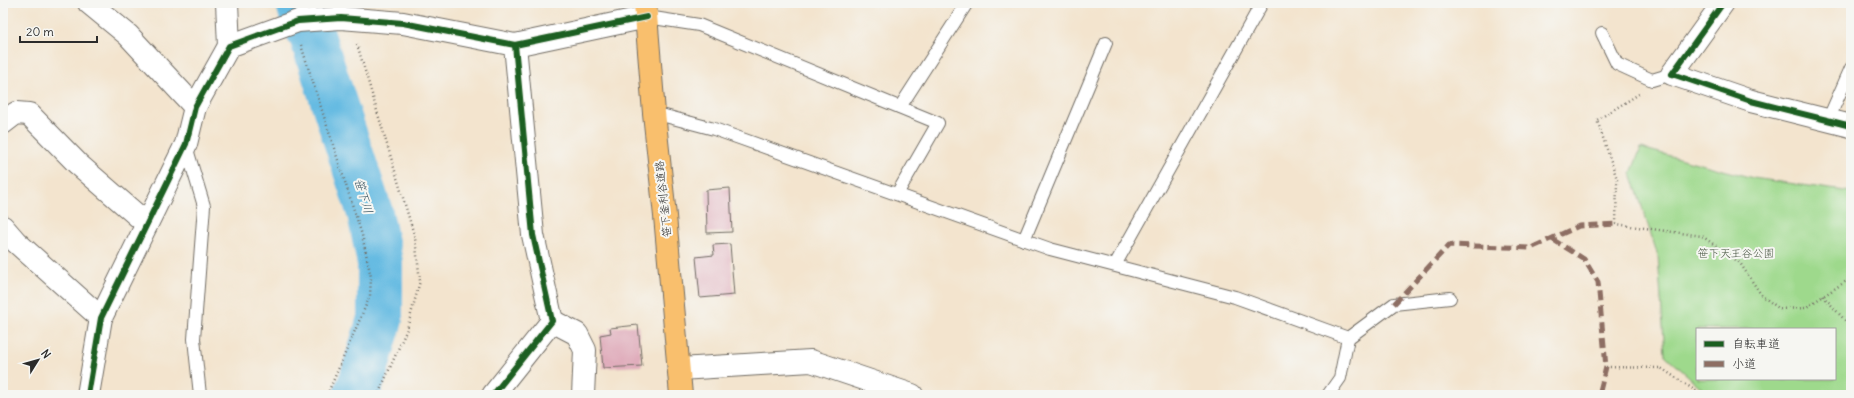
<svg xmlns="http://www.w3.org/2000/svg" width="1854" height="398" font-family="Delius,'Klee One',sans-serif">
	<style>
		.green { fill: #9ed98c; stroke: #64825c; fill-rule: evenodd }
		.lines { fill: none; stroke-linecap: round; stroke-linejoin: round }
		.river { stroke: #66bbe2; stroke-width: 46 }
		.building { fill: #e0adbc }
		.service-casing { stroke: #716c64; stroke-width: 14 }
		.minor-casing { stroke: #716c64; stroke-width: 24 }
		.primary-casing { stroke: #716c64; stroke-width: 24 }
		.path { stroke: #716c64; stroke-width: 2.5; stroke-dasharray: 1 3; stroke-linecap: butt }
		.service { stroke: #fff; stroke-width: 12 }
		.minor { stroke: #fff; stroke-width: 22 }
		.primary { stroke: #f9bf6d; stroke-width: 22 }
		.quiet { stroke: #8d6e63; stroke-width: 5; stroke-dasharray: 10 5; stroke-linecap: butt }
		.cycleway-casing { stroke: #f6f6f2; stroke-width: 8 }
		.cycleway { stroke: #1b5e20; stroke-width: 6 }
		.labels { text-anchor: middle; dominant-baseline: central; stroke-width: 4; stroke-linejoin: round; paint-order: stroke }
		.street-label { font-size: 11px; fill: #2b2b2b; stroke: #f6f6f2 }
		.park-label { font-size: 11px; fill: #485643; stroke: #f6f6f2 }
		.water-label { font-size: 12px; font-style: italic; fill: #3d5662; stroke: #f6f6f2 }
	</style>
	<rect width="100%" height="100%" fill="#f6f6f2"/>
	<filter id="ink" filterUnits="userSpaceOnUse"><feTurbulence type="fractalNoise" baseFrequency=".025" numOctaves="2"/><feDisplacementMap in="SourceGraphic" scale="8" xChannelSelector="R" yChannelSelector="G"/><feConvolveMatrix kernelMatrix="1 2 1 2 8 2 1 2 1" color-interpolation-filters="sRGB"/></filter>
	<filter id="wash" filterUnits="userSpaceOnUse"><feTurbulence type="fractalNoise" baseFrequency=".012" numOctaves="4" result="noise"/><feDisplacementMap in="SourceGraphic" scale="16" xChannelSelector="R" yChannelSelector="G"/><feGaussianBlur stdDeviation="0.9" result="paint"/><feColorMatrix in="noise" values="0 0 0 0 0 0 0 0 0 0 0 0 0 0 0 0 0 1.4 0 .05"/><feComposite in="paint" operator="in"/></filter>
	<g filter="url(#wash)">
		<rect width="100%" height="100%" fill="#f3e4ce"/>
		<path class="green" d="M 1641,148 L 1753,178 L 1851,192 L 1851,395 L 1709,395 L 1665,355 L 1658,256 L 1631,173 ZM 1697,329 L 1835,329 L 1835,379 L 1697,379 Z"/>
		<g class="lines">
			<path class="river" d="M 299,3 L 304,21 L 312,36 L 370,213 L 380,263 L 380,319 L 362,380 L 356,395"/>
		</g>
		<g id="blocks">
			<g class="building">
				<path d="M 730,188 L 732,232 L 707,233 L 706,190 Z"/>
				<path d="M 730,244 L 734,295 L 700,298 L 696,257 L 714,255 L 713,245 Z"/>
				<path d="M 638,325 L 642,366 L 603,368 L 600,335 L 611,333 L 610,328 Z"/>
			</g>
		</g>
	</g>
	<g filter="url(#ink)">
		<use href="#blocks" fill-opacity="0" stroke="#716c64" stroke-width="1"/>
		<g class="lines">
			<g class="service-casing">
				<g id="service">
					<path d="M 647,17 L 699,25 L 938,123 L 897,194"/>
					<path d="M 1602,33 L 1617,64 L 1652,80 L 1672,74"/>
					<path d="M 900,107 L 967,3"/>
					<path d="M 654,113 L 714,129 L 1050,249 L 1235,297 L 1348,338 L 1394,304 L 1450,298"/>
					<path d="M 1828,120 L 1851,68"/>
					<path d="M 186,146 L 204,206 L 194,339 L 200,395"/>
					<path d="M 1024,240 L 1106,43"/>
					<path d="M 1115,265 L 1262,3"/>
					<path d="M 1328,395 L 1340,378 L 1348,338"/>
				</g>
			</g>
			<g class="minor-casing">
				<g id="minor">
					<path d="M 89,3 L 128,35 L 195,107"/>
					<path d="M 227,3 L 229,46"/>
					<path d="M 1723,3 L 1672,74 L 1751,101 L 1851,126"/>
					<path d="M 3,123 L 16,113 L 29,114 L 78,164 L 147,224"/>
					<path d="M 3,227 L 16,242 L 101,318"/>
					<path d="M 552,321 L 577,334 L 585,350 L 583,395"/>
					<path d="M 680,369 L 811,361 L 912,395"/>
					<path d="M 88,395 L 101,318 L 186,144 L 195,107 L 229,46 L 298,21 L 341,18 L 403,23 L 515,45 L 647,17"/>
					<path d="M 493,395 L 552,321 L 533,235 L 515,45"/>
				</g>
			</g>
			<g class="primary-casing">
				<path id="primary" d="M 645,3 L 654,113 L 665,216 L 681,395"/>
			</g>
			<g class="path">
				<path d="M 357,44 L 415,238 L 420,281 L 407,329 L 378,395"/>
				<path d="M 301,45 L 362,235 L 371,277 L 370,296 L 327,395"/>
				<path d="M 1639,94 L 1597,120 L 1617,179 L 1616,224 L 1702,236 L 1740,263 L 1762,296 L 1780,309 L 1805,308 L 1851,278"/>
				<path d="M 1823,296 L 1851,327"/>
				<path d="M 1606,367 L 1661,368 L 1702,395"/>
			</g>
			<use href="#service" class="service"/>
			<use href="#minor" class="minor"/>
			<use href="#primary" class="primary"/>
			<g class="quiet">
				<path d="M 1552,239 L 1584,259 L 1598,282 L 1606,367 L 1599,395"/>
				<path d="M 1394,304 L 1449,245 L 1531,248 L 1579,226 L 1616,224"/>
			</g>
			<g class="cycleway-casing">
				<g id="cycleway">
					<path d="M 1723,3 L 1672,74 L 1751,101 L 1851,126"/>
					<path d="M 88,395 L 101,318 L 186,144 L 195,107 L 229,46 L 298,21 L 341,18 L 403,23 L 515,45 L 647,17"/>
					<path d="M 493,395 L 552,321 L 533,235 L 515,45"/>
				</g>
			</g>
			<use href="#cycleway" class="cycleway"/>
		</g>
	</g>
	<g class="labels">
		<g class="street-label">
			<text transform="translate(663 199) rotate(-96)">笹下釜利谷道路</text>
		</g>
		<g class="park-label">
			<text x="1736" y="253">笹下天王谷公園</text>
		</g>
		<g class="water-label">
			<text transform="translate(364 196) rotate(73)">笹下川</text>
		</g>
	</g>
	<rect width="1854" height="398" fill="none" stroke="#f6f6f2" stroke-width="16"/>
	<rect x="1696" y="328" width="140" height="52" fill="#f6f6f2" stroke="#a5a5a2"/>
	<rect x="1704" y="341" width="20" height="6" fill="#1b5e20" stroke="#a5a5a2"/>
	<text x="1732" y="348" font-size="12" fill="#2b2b2b">自転車道</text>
	<rect x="1704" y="361" width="20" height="6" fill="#8d6e63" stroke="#a5a5a2"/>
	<text x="1732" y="368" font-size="12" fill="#2b2b2b">小道</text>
	<g transform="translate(38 360) rotate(53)" stroke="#f6f6f2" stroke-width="3" paint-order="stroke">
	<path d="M0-3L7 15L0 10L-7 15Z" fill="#2b2b2b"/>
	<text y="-6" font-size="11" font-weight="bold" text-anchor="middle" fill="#2b2b2b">N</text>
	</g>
	<path d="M20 36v6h77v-6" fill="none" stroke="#2b2b2b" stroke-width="2"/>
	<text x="26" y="36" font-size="12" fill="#2b2b2b" stroke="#f6f6f2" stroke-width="3" paint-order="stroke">20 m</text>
</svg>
